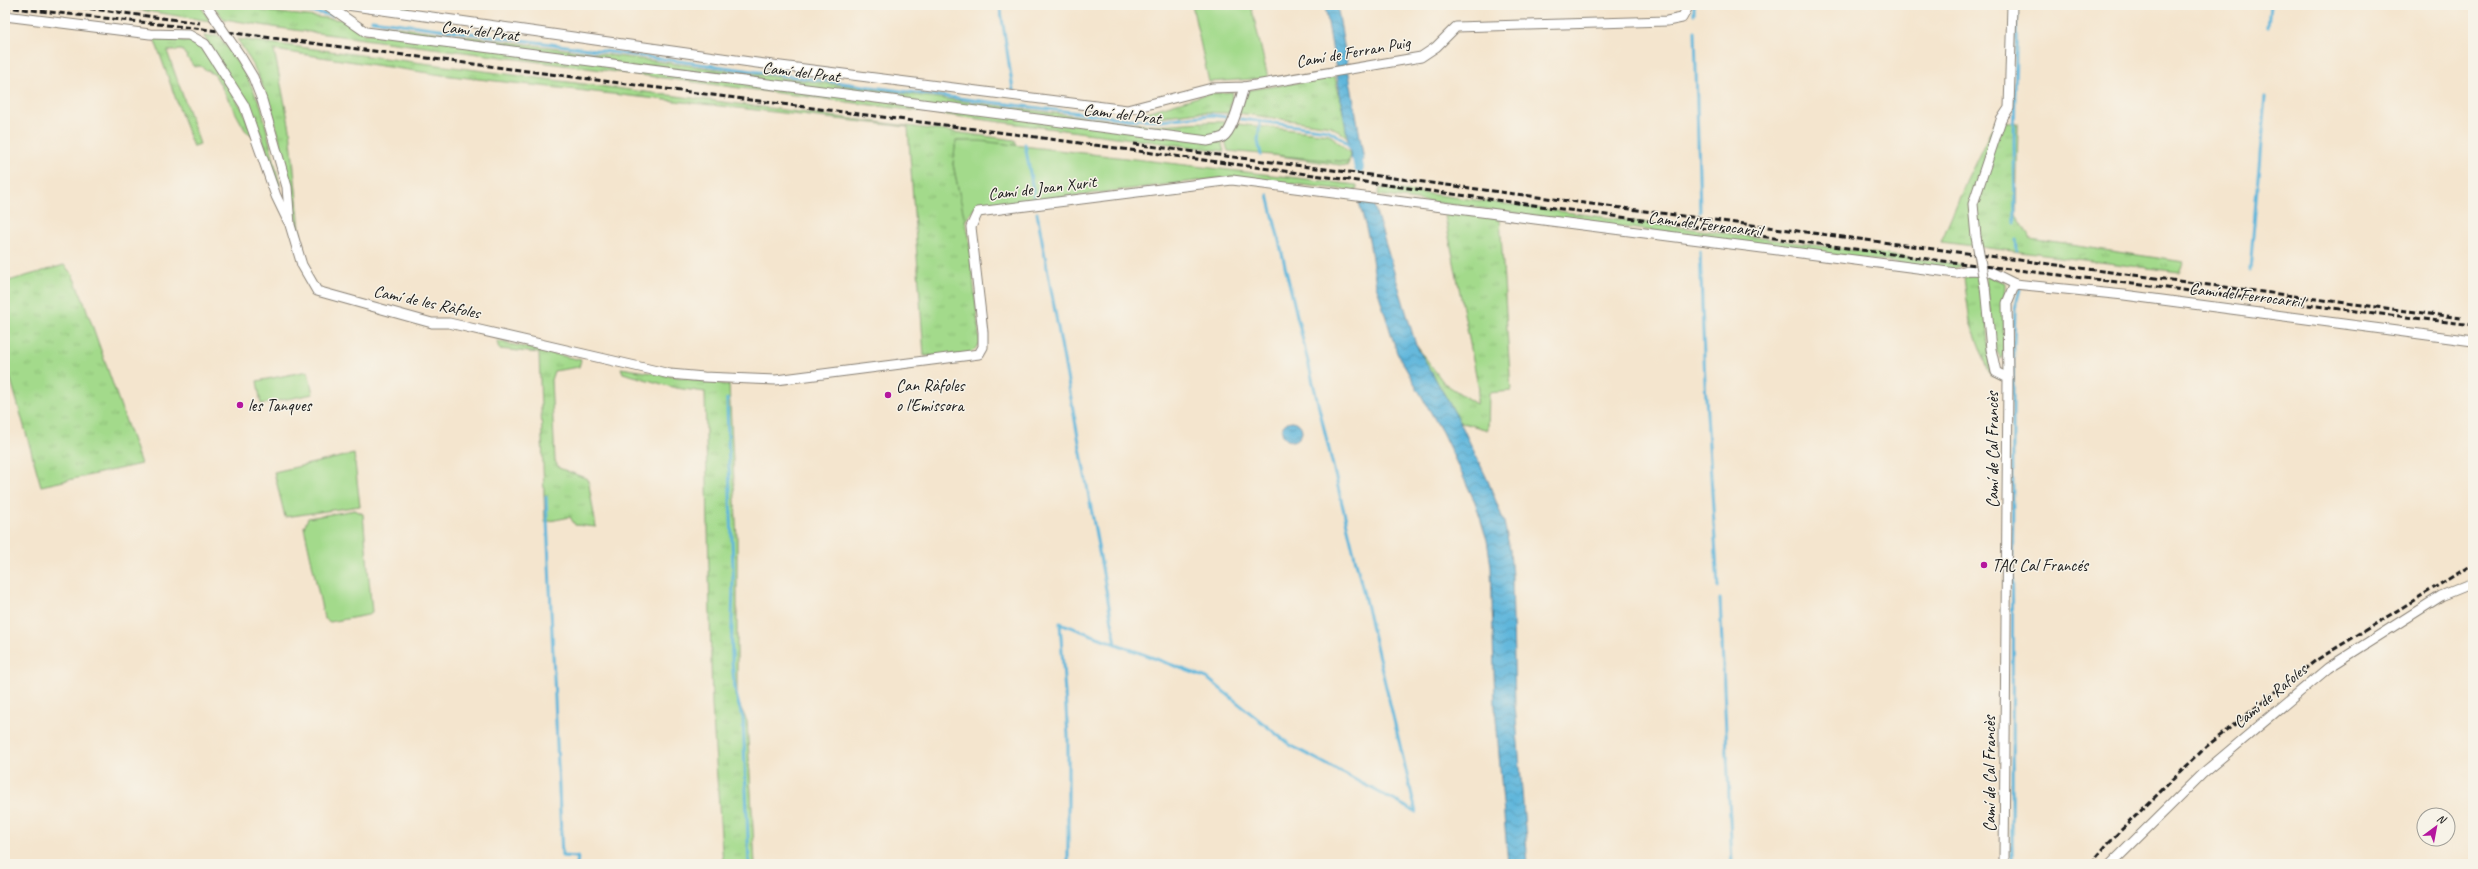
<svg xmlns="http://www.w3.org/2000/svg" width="2478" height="869" font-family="Caveat,sans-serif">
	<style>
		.grass { fill: url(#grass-tufts); stroke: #607b54 }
		.garden { fill: #a3da8b; stroke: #607b54 }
		.water { fill: url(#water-waves); stroke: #3d697c }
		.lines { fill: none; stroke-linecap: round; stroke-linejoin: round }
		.stream { stroke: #5eb6db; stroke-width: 3 }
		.canal { stroke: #5eb6db; stroke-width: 10 }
		.street-casing { stroke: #888075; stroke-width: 11 }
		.street { stroke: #fff; stroke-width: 9 }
		.rail { stroke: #1c1c1c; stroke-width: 3; stroke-dasharray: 6 3; stroke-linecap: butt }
		.street-bridge-casing { stroke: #888075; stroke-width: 11; stroke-linecap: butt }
		.street-bridge { stroke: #fff; stroke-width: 9 }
		.poi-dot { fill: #b5179e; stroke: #f7f3e8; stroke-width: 1.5 }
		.labels { text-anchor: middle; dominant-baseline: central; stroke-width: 3; stroke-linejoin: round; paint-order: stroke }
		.street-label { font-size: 17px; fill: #1c1c1c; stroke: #f7f3e8 }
		.poi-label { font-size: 17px; fill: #1c1c1c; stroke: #f7f3e8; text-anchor: start }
	</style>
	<defs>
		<pattern id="grass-tufts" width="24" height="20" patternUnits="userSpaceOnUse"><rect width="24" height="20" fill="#a3da8b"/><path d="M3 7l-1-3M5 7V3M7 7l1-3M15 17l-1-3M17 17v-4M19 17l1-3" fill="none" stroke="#8cba77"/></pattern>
		<pattern id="water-waves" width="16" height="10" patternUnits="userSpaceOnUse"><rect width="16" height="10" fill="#5eb6db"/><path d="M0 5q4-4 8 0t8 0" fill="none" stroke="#4d93b1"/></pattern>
	</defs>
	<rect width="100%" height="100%" fill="#f7f3e8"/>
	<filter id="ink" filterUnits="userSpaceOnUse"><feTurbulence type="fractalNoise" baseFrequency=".025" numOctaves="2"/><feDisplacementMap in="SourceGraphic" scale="8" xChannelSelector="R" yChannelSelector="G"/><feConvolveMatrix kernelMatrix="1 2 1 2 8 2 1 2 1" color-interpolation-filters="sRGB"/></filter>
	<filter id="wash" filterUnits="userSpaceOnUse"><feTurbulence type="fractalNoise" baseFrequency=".012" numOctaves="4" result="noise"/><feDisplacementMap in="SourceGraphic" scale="16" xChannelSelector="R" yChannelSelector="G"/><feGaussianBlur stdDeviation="0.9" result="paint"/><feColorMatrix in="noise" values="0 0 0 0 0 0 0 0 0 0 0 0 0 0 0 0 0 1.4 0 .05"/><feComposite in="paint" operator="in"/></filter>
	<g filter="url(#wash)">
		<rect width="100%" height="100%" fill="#f4e5ce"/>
		<g class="grass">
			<path d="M 109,5 L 200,5 L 210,21 Z"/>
			<path d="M 213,5 L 254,5 L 263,11 L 343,20 L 364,34 L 398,32 L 379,25 L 1145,125 C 1172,125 1198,121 1225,122 L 1222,145 L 1224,151 L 279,28 L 224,19 Z"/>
			<path d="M 204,36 L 219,36 L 246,75 L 261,106 L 280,186 L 278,188 L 261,134 Z"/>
			<path d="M 154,38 L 196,42 L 202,47 L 243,110 L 253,136 L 245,130 L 215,75 L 200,66 L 194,67 L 182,50 L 167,51 L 200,144 L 193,147 Z"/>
			<path d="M 237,39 L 1015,140 L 1017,145 L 957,141 L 953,164 L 969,237 L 980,344 L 969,355 L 924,356 L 908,127 L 442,75 L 274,50 L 290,129 L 300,230 L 305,261 C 286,186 283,103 237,39 Z"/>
			<path d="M 1335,77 L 1349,138 L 1331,126 L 1238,113 L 1249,90 Z"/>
			<path d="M 1233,92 L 1229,113 L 1199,112 L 1156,117 L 1143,113 L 1211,93 Z"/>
			<path d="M 1996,120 L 2018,123 L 2016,214 L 2031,239 L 2184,262 L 2179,272 L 1941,242 L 1966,182 Z"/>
			<path d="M 1267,154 L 1349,162 L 1347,166 Z"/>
			<path d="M 1444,211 L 1500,218 L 1511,391 L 1489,393 L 1488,430 L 1460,422 L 1416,345 L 1444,383 L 1476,404 L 1479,390 Z"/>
			<path d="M 64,265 L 72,274 L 84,302 L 141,464 L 41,486 L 5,359 L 5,282 Z"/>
			<path d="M 1977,273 L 1985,309 L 1991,377 L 1970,322 L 1964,278 Z"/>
			<path d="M 1985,274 L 2005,283 L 2003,357 L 2001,358 L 1995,349 Z"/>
			<path d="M 497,341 L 581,360 L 579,367 L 554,371 L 551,380 L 555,461 L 559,468 L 588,479 L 596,527 L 575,525 L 570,517 L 545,522 L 539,353 L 499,349 Z"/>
			<path d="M 621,368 L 729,385 L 737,539 L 737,700 L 747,721 L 755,864 L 723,864 L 712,705 L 705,392 L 676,388 L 623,373 Z"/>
		</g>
		<g class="garden">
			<path d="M 366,5 L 410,5 L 409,11 Z"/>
			<path d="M 1192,5 L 1251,5 L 1268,78 L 1209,82 Z"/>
			<path d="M 1237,124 L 1329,134 L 1350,153 L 1349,162 L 1228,151 L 1225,141 Z"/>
			<path d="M 956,141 L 980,141 L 1357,185 L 1357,191 L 1229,177 L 975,208 L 965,221 L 953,164 Z"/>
			<path d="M 1380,188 L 1400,190 L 1963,265 L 1950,270 L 1378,195 Z"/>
			<path d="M 308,371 L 313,394 L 261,404 L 257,381 Z"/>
			<path d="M 354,454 L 360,506 L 285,517 L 274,472 Z"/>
			<path d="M 355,510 L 363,514 L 372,612 L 368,615 L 330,622 L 324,618 L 304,527 L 308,518 Z"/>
		</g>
		<g class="water">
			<path d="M 1325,5 L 1337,5 L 1364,160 L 1351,159 Z"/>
			<path d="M 1358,199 L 1373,202 L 1416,345 L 1460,422 L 1488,481 L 1504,522 L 1510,550 L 1512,576 L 1515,706 L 1528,864 L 1508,864 L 1495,706 L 1491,566 L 1487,540 L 1475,502 L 1442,432 L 1397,353 L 1376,285 L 1369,239 Z"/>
			<circle cx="1292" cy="431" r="10"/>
		</g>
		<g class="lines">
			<g class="stream">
				<path d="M 266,5 L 332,15"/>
				<path d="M 1000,5 L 1013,90"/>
				<path d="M 1694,5 L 1694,14"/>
				<path d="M 372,20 L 917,93 L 1128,119 L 1161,120 L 1211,115 L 1226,117"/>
				<path d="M 2268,27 L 2270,5"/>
				<path d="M 1695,31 L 1700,212"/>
				<path d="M 1241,119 L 1328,130 L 1343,139 L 1352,149"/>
				<path d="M 1260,122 L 1258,141 L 1261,155"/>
				<path d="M 1025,144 L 1034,196"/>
				<path d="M 1037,213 L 1116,644"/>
				<path d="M 2015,223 L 2014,140 L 2017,5"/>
				<path d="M 2016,240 L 2017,250"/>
				<path d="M 1700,251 L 1705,382 L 1718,587"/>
				<path d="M 2250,270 L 2265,97"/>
				<path d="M 727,399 C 728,455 731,511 733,567 C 734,616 725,672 743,718 L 749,864"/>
				<path d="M 546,497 L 562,856 L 578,857 L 577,864"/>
				<path d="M 1720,599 L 1732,864"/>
				<path d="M 1068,864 L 1068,736 L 1060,623 L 1207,678 L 1290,745 L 1416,812 L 1268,195"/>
				<path d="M 2012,864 L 2013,378 L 2015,309 L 2020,289"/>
			</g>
			<path class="canal" d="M 1355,147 L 1359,168"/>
		</g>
	</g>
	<g filter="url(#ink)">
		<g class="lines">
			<g class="street-casing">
				<g id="street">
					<path d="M 327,5 L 366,32 L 1208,141 C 1212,140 1219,139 1223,137 C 1233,131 1240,99 1244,87"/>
					<path d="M 347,5 L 757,63 L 1127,110 L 1212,88 L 1244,87 L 1421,57 L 1436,47 L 1456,27 L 1667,21 L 1682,18 L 1689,5"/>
					<path d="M 5,16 L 150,34 L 189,35 L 205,44 L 244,105 L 276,196 L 288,221"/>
					<path d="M 241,57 L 253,77 L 262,100 L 287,187 L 290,225 L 302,265 L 317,291 L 432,323 L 449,323 L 670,374 L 704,377 L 776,380 L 979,354 L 983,347 L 983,332 L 971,227 L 978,212 L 1232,180 L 1956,273 L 1969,270 L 1989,271 L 2015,284 L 2124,295 L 2473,341"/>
					<path d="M 1976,237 L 1973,204 L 2001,120 L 2009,108 L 2012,5"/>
					<path d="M 1985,287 L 1991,349 L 1996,372 L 2008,378 L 2004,864"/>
					<path d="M 2008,378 L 2007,303 L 2015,284"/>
					<path d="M 2111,864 L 2202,774 L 2328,668 L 2441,596 L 2473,583"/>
				</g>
			</g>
			<use href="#street" class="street"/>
			<g class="rail">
				<path d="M 63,5 L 200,23"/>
				<path d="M 5,7 L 203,29 L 1021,135 L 1935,260 L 2473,325"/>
				<path d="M 1134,144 L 2461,318"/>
				<path d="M 2091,864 L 2108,843 L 2207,746 L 2315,661 L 2473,564"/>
			</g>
			<g class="street-bridge-casing">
				<g id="street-bridge">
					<path d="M 206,5 L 241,57"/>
					<path d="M 1976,237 L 1985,287"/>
				</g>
			</g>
			<use href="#street-bridge" class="street-bridge"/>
		</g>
	</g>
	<g class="poi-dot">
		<circle cx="888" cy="395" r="4"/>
		<circle cx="240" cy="405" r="4"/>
		<circle cx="1984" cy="565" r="4"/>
	</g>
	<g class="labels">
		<g class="street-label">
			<text transform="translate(480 31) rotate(7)">Camí del Prat</text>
			<text transform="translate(1353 52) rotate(-10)">Camí de Ferran Puig</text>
			<text transform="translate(801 72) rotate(7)">Camí del Prat</text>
			<text transform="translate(1122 114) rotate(7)">Camí del Prat</text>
			<text transform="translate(1042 188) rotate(-7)">Camí de Joan Xurit</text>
			<text transform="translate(1705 224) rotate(7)">Camí del Ferrocarril</text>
			<text transform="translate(2246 295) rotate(7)">Camí del Ferrocarril</text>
			<text transform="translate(427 302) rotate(12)">Camí de les Ràfoles</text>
			<text transform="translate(1992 450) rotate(-90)">Camí de Cal Francès</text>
			<text transform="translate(2270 696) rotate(-40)">Camí de Rafoles</text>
			<text transform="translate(1989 774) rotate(-90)">Camí de Cal Francès</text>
		</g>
		<g class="poi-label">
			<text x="896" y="385">Can Ràfoles<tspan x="896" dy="20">o l'Emissora</tspan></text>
			<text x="248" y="405">les Tanques</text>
			<text x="1992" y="565">TAC Cal Francés</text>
		</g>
	</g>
	<rect width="2478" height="869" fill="none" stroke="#f7f3e8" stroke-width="20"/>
	<g transform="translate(2436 827) rotate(32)"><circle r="19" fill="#f7f3e8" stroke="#9f9d96"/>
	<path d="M0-3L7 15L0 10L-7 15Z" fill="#b5179e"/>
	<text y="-6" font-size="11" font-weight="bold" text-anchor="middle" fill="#1c1c1c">N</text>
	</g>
</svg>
